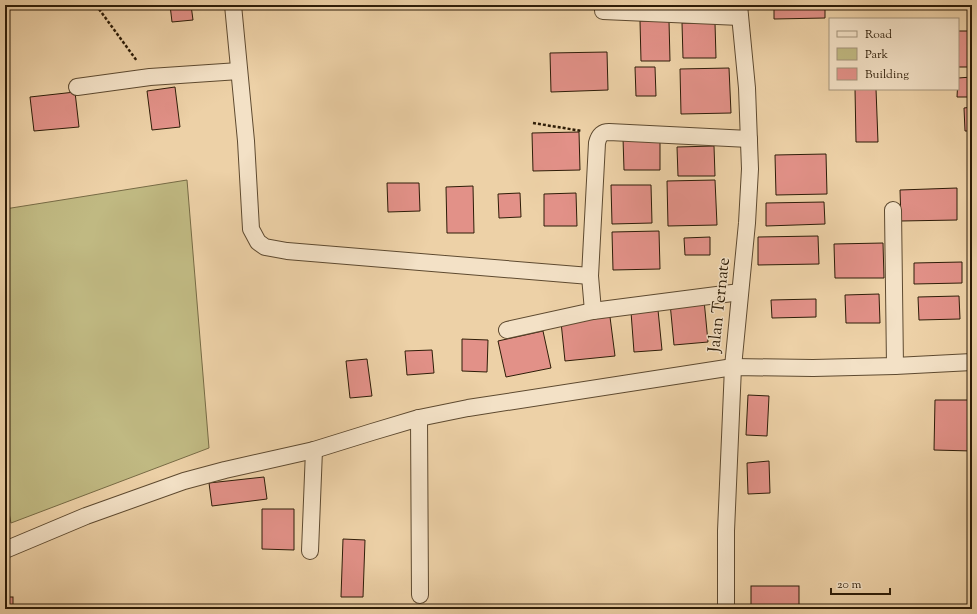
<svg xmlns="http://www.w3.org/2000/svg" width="977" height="614" font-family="'Sorts Mill Goudy',serif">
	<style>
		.green { fill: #c0b982; stroke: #776b45 }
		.building { fill: #e29188; stroke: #2e1d08 }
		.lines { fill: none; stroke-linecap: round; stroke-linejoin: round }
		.street-casing { stroke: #5e4a30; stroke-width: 18 }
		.path { stroke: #2e1d08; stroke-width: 2.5; stroke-dasharray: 3 2; stroke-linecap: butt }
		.street { stroke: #f3e1c6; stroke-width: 16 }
		.labels { text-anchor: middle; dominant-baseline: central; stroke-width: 3; stroke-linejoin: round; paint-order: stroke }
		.street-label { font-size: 17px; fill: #2e1d08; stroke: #f3e1c6 }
	</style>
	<rect width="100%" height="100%" fill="#edd1a7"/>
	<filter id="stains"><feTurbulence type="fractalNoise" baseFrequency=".005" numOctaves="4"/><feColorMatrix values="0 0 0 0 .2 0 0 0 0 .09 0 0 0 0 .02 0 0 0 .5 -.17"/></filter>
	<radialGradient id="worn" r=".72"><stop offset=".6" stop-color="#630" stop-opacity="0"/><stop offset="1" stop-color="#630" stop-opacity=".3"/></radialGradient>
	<path class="green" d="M 187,180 L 209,448 L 11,523 L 5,492 L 5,209 Z"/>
	<g class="building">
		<path d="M 170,5 L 191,5 L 193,20 L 172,22 Z"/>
		<path d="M 774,5 L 825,5 L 825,18 L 774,19 Z"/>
		<path d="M 640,21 L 669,21 L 670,61 L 641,61 Z"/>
		<path d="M 682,23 L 715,23 L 716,58 L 683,58 Z"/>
		<rect x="958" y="31" width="14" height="36"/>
		<path d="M 607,52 L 608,90 L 551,92 L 550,53 Z"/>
		<path d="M 635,67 L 655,67 L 656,96 L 636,96 Z"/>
		<path d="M 729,68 L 731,113 L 681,114 L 680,69 Z"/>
		<path d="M 972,77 L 972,97 L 957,97 L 958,78 Z"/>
		<path d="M 175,87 L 180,127 L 152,130 L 147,91 Z"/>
		<path d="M 855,89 L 876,89 L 878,142 L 856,142 Z"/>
		<path d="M 75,92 L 79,127 L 34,131 L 30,97 Z"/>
		<path d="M 972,107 L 972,131 L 965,131 L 964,108 Z"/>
		<path d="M 579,132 L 580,170 L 533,171 L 532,133 Z"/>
		<path d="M 623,138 L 660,138 L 660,170 L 624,170 Z"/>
		<path d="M 714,146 L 715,176 L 678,176 L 677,147 Z"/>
		<path d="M 826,154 L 827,194 L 776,195 L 775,155 Z"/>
		<path d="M 715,180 L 717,225 L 668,226 L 667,181 Z"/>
		<path d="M 387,183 L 419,183 L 420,211 L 388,212 Z"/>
		<path d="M 611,185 L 651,185 L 652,223 L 612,224 Z"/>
		<path d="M 473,186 L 474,233 L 447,233 L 446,187 Z"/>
		<path d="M 957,188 L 957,220 L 901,221 L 900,190 Z"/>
		<path d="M 520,193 L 521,217 L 499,218 L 498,194 Z"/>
		<path d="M 576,193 L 577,226 L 544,226 L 544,194 Z"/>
		<path d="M 824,202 L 825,224 L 766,226 L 766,203 Z"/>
		<path d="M 659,231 L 660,269 L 613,270 L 612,232 Z"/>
		<path d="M 818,236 L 819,264 L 758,265 L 758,237 Z"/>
		<path d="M 710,237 L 710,255 L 685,255 L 684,238 Z"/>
		<path d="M 883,243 L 884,278 L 835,278 L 834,244 Z"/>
		<path d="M 962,262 L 962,283 L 914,284 L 914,263 Z"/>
		<path d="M 879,294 L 880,323 L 846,323 L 845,295 Z"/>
		<path d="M 959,296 L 960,319 L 919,320 L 918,297 Z"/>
		<path d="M 816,299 L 816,317 L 772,318 L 771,300 Z"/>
		<path d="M 704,300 L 708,342 L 674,345 L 670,303 Z"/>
		<path d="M 658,310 L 662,350 L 634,352 L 631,312 Z"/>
		<path d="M 610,317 L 615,356 L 565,361 L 561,322 Z"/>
		<path d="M 543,331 L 551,368 L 506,377 L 498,341 Z"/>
		<path d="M 462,339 L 488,340 L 487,372 L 462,371 Z"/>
		<path d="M 432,350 L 434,373 L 407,375 L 405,351 Z"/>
		<path d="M 367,359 L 372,396 L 350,398 L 346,361 Z"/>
		<path d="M 748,395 L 769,396 L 767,436 L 746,435 Z"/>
		<path d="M 935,400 L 972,400 L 972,451 L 934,450 Z"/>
		<path d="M 769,461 L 770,493 L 748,494 L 747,463 Z"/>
		<path d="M 264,477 L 267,499 L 212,506 L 209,483 Z"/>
		<path d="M 262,509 L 294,509 L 294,550 L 262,549 Z"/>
		<path d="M 343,539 L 365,540 L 363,597 L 341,597 Z"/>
		<rect x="751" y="586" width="48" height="23"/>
		<rect x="5" y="597" width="8" height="12"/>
	</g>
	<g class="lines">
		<g class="street-casing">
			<g id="street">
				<path d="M 233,5 L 246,141 L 251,229 L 258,242 L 265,247 L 287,251 L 590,276"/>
				<path d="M 603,11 L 740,17"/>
				<path d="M 77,87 L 150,77 L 239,71"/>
				<path d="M 893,210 L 895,366"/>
				<path d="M 593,311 L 590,276 L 597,143 C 599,135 602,132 609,132 L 749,139"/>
				<path d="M 507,330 L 593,311 L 740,292"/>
				<path d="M 419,418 L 420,595"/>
				<path d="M 5,550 L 86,516 L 184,481 L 225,470 L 314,450 L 372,432 L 419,418 L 468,408 L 733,367 L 813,368 L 895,366 L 972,362"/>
				<path d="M 310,551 L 314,450"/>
				<path d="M 726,609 L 726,531 L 733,367 L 747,223 L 750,169 L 747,88 L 739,5"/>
			</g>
		</g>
		<g class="path">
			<path d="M 96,5 L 137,61"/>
			<path d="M 533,123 L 582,131"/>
		</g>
		<use href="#street" class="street"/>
	</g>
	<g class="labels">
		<g class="street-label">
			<text transform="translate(720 305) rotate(-84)">Jalan Ternate</text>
		</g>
	</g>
	<rect width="977" height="614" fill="none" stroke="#edd1a7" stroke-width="20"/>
	<rect x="6" y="6" width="965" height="602" fill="none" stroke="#2e1d08" stroke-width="2"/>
	<rect x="10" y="10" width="957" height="594" fill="none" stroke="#2e1d08"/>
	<rect x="829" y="18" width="130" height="72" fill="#f3e1c6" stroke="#a4937a"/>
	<rect x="837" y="31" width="20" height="6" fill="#f3e1c6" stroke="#a4937a"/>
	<text x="865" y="38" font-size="12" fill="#2e1d08">Road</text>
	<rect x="837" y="48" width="20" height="12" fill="#c0b982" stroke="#a4937a"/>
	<text x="865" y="58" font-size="12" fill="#2e1d08">Park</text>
	<rect x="837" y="68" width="20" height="12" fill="#e29188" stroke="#a4937a"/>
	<text x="865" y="78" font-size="12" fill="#2e1d08">Building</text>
	<path d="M831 588v6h59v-6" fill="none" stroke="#2e1d08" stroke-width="2"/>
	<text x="837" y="588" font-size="12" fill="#2e1d08" stroke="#f3e1c6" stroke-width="3" paint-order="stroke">20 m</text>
	<rect width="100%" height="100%" filter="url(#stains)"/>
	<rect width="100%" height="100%" fill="url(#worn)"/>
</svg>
